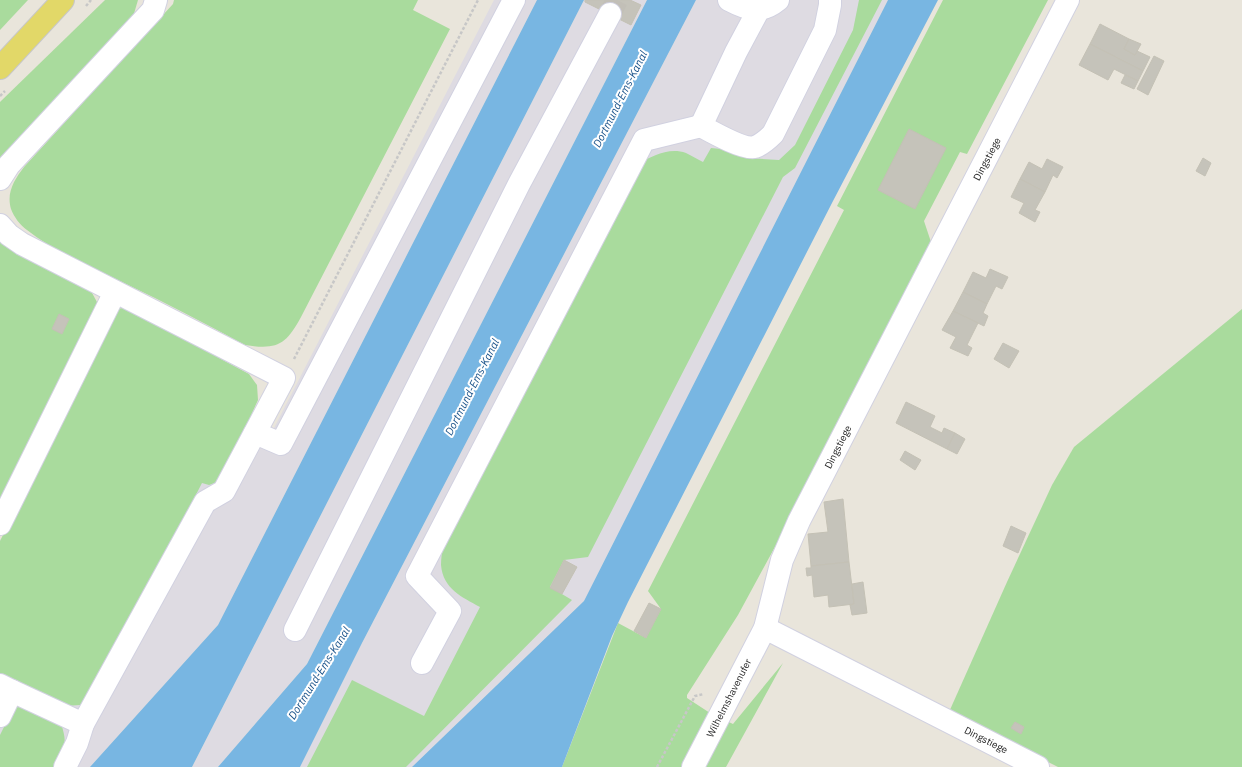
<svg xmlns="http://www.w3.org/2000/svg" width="1242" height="767" font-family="'IBM Plex Sans',sans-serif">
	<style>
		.industrial { fill: #dedbe2 }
		.green { fill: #a9db9d }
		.water { fill: #78b6e2 }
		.building { fill: #c5c3ba; stroke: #c4c1b5 }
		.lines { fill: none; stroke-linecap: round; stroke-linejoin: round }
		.minor-tunnel { stroke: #c2bfb7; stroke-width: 22; stroke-dasharray: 22 11; stroke-linecap: butt }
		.minor-casing { stroke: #d1d1e0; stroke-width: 24 }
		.major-casing { stroke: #c7c7c7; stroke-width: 24 }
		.path { stroke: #c7c7c7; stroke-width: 2.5; stroke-dasharray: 3 2; stroke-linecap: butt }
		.minor { stroke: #fff; stroke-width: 22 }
		.major { stroke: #e2d868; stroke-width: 22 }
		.labels { text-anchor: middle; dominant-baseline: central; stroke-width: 4; stroke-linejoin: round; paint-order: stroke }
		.street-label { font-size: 10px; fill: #282828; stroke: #fff }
		.water-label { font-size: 11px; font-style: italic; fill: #1a538a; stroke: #fff }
	</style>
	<rect width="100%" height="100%" fill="#e9e5db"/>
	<g class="industrial">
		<path d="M 494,0 L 537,0 L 218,625 L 90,767 L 0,767 L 0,539 L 129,604 L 231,407 L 274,428 Z"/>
		<path d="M 584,0 L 647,0 L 307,664 L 218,767 L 192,767 Z"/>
		<path d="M 696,0 L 888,0 L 584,601 L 412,767 L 300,767 L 362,643 Z"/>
	</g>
	<g class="green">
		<path d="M 0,0 L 28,0 L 0,30 Z"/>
		<path d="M 105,0 L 138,0 L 133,17 L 0,158 L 0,102 Z"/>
		<path d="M 174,0 L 418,0 L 413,10 L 450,29 L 301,317 C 286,345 277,350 245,345 C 206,324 166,303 126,284 C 93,267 56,253 27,230 C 20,225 14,217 11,209 C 6,192 15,179 24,167 L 173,4 Z"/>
		<path d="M 859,0 L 882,0 L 795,168 L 783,177 L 588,557 L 564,560 L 550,587 L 572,600 L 406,767 L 307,767 L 352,680 L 424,716 L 480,607 C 462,597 443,589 441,565 C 441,559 442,552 443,546 L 638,164 C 652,156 669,147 686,153 C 692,156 697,159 703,162 L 711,148 L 731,150 L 748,158 L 779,160 L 795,145 L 853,30 Z"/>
		<path d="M 943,0 L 1048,0 L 967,154 L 960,152 L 924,221 L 931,242 L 776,545 L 738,615 L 687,695 L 687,698 L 710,713 L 733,724 L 783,663 L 726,767 L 562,767 L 618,623 L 646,638 L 661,609 L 648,591 L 844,210 L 837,206 Z"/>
		<path d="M 0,241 L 91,291 L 98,304 L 0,506 Z"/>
		<path d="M 125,307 L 249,374 L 257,385 L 258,400 L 221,481 L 209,485 L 202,483 L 95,691 L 80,705 L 65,706 L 0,674 L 0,541 L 115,310 Z"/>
		<path d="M 1242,309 L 1242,767 L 1058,767 L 949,712 L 1007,582 L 1052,485 L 1074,447 Z"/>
		<path d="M 25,704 L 59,718 C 67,740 67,746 56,767 L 0,767 L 0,735 L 13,709 Z"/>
	</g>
	<g class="water">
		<path d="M 537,0 L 584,0 L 192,767 L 90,767 L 218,625 Z"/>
		<path d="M 647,0 L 696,0 L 362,643 L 300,767 L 218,767 L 307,664 Z"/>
		<path d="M 888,0 L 938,0 L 833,201 L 628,602 L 612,636 L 562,767 L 412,767 L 584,601 Z"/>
	</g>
	<g class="building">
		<path d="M 585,0 L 630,0 L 641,5 L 631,25 L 585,2 Z"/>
		<path d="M 1100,24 L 1129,39 L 1124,49 L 1135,55 L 1137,51 L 1150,57 L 1143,71 L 1090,44 Z"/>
		<path d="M 1129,39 L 1141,44 L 1135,55 L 1124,49 Z"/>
		<path d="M 1090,44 L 1143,71 L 1138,81 L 1114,69 L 1108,80 L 1079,65 Z"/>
		<path d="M 1154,56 L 1164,61 L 1148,95 L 1137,89 Z"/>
		<path d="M 1125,75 L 1138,81 L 1134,89 L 1121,83 Z"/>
		<path d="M 909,129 L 946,148 L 915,209 L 878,190 Z"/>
		<path d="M 1203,158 L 1211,163 L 1205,176 L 1196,171 Z"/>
		<path d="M 1047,159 L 1063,167 L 1057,178 L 1053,175 L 1045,192 L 1020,179 L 1029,162 L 1042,169 Z"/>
		<path d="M 1020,179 L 1045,192 L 1035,210 L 1040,212 L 1035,222 L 1019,213 L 1024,203 L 1011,197 Z"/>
		<path d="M 990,269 L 1008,277 L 1002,289 L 996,286 L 987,304 L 963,292 L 973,272 L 986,278 Z"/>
		<path d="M 963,292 L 987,304 L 983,313 L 988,316 L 984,326 L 953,311 Z"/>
		<path d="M 953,311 L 978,323 L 967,345 L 972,348 L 968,356 L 950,348 L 956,337 L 942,330 Z"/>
		<path d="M 59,314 L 69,319 L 62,334 L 52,329 Z"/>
		<path d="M 1003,343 L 1019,351 L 1009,368 L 994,359 Z"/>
		<path d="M 906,402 L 935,416 L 930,427 L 942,433 L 944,428 L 955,433 L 947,449 L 896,423 Z"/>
		<path d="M 955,433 L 965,439 L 957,454 L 947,449 Z"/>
		<path d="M 905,451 L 921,460 L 915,470 L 900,460 Z"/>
		<path d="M 843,499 L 849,562 L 811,566 L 808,534 L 828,532 L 824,502 Z"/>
		<path d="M 1011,526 L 1026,533 L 1018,553 L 1003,546 Z"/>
		<path d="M 564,560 L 577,567 L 562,594 L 550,588 Z"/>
		<path d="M 849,562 L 854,604 L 829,607 L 828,595 L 814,597 L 812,575 L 807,576 L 806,568 L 811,568 L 811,566 Z"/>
		<path d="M 863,582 L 867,613 L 852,615 L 850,605 L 854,604 L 852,584 Z"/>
		<path d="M 649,603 L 661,609 L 646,638 L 634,631 Z"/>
		<path d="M 1015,722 L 1024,727 L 1021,734 L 1011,728 Z"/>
	</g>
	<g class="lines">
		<path class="minor-tunnel" d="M 610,14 L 617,0"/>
		<g class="minor-casing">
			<g id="minor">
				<path d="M 729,0 C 748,10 761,14 778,0"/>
				<path d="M 759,9 L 736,52 L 701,126 C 712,132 744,150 755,147 C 763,144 768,139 773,134 L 825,30 L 830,5 L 830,0"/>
				<path d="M 0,179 L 9,165 L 153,10 L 156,0"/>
				<path d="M 0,225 L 9,235 L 22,244 L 284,378 L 224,491 L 205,502 L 83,724 L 77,743 L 65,767"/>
				<path d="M 255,433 L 281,444 L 514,0"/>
				<path d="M 0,524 L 115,292"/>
				<path d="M 765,628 L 1038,767"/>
				<path d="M 295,630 L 519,184 L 610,14"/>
				<path d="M 422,663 L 450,611 L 417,576 L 644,140 L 701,126"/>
				<path d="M 0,685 L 12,691 L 0,716"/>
				<path d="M 12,691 L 83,724"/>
				<path d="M 693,767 L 765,628 L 782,560 L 799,521 L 1068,0"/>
			</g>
		</g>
		<g class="major-casing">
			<path id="major" d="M 0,68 L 63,0"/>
		</g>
		<g class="path">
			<path d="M 86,6 L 91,0"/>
			<path d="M 0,96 L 5,91"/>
			<path d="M 294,359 L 478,0"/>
			<path d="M 657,767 L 695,696 L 704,694"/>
		</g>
		<use href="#minor" class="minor"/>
		<use href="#major" class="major"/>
	</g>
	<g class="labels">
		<g class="street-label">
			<text transform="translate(987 159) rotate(-62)">Dingstiege</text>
			<text transform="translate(838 447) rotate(-63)">Dingstiege</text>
			<text transform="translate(729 698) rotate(-63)">Wilhelmshavenufer</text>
			<text transform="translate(986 740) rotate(27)">Dingstiege</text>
		</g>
		<g class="water-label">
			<text transform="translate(620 99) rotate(-63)">Dortmund-Ems-Kanal</text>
			<text transform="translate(472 387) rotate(-63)">Dortmund-Ems-Kanal</text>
			<text transform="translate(319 673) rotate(-58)">Dortmund-Ems-Kanal</text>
		</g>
	</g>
</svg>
